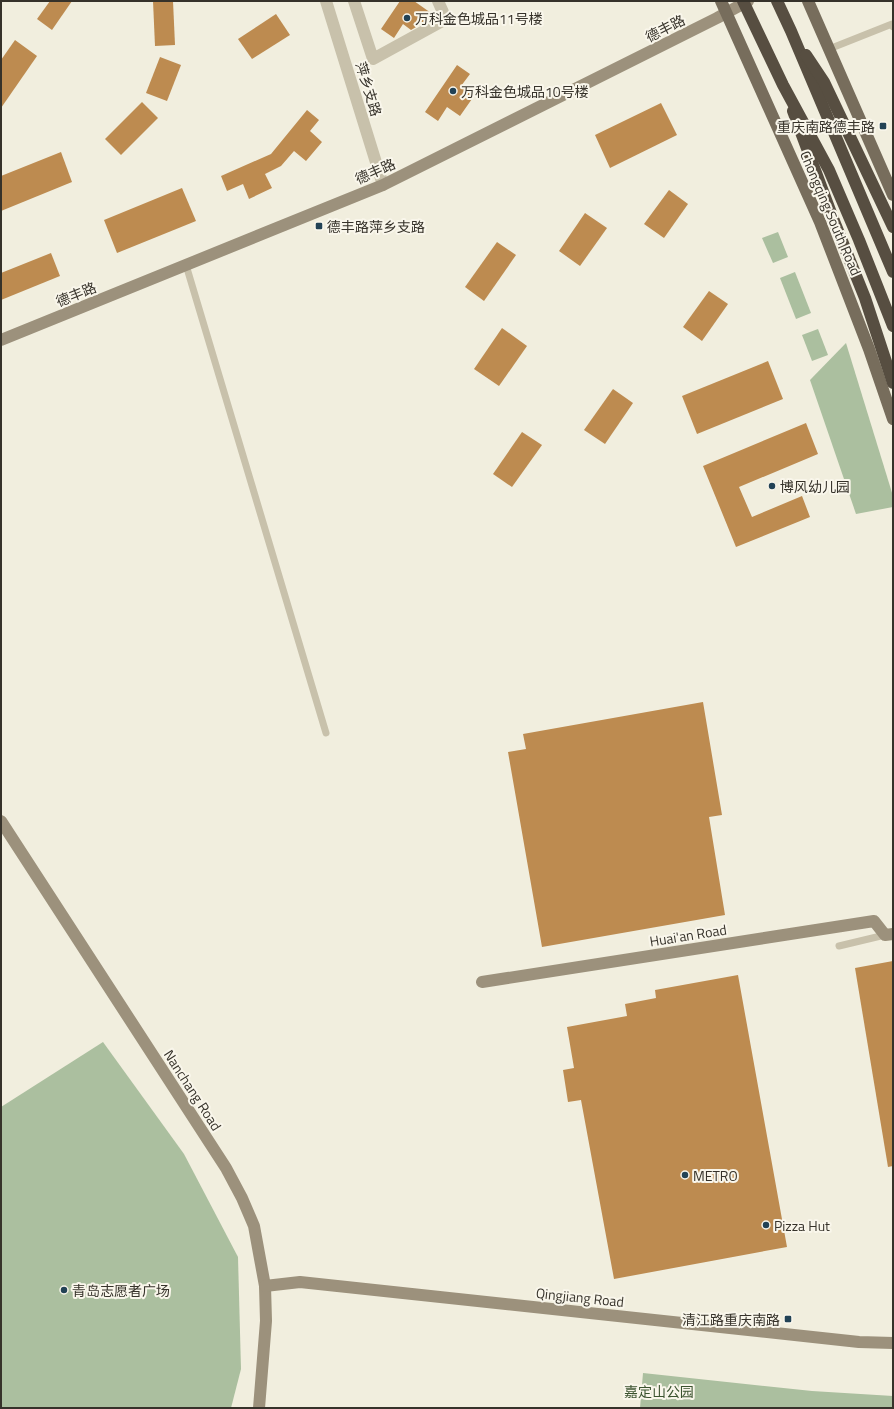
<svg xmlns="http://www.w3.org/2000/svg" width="894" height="1409" font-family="'Titillium Web','Noto Sans SC',sans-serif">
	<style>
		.green { fill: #abbf9f }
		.building { fill: #bd8b50 }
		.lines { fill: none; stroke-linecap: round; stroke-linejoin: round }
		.lane { stroke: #c8c1ab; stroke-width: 7 }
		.street { stroke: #c8c1ab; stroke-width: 12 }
		.secondary { stroke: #9c917c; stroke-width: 12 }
		.primary { stroke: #776d5c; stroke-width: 12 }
		.highway { stroke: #574e41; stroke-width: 12 }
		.highway-bridge { stroke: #574e41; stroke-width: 12 }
		.poi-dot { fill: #224255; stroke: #f9f6eb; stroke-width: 1.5 }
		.labels { text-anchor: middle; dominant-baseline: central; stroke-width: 4; stroke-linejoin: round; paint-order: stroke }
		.poi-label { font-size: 14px; fill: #36322a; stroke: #f9f6eb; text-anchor: start }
		.street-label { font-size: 14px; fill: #36322a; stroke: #f9f6eb }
		.park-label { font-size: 14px; fill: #3b532f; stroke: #f9f6eb }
	</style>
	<rect width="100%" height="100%" fill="#f1eede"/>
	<g class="green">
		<path d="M 778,232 L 788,257 L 773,263 L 762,238 Z"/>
		<path d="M 795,272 L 811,313 L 796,319 L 780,278 Z"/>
		<path d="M 818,329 L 828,355 L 812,361 L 802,335 Z"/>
		<path d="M 846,343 L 893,496 L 893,507 L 856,514 L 810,380 Z"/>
		<path d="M 103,1042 L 184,1154 L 238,1257 L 241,1369 L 231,1408 L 1,1408 L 1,1107 Z"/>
		<path d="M 643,1373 L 812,1391 L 893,1396 L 893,1408 L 640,1408 Z"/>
	</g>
	<g class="building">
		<path d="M 50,1 L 72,1 L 52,30 L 37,19 Z"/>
		<path d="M 153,1 L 173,1 L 175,45 L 155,46 Z"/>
		<path d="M 400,1 L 414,1 L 431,13 L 423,23 L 411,30 L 403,24 L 394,38 L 381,29 Z"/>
		<path d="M 276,14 L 290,35 L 252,59 L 238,39 Z"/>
		<path d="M 15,40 L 37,56 L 1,108 L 1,60 Z"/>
		<path d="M 160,57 L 181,65 L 167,101 L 146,93 Z"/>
		<path d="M 457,65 L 470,74 L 461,86 L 474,96 L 460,116 L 447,107 L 438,121 L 425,112 Z"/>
		<path d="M 142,102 L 158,118 L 121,155 L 105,139 Z"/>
		<path d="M 661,103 L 677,135 L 610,168 L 595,135 Z"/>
		<path d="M 307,110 L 319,120 L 310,131 L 322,142 L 306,161 L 294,151 L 281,166 L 265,174 L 272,188 L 249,199 L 243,184 L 227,191 L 221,176 L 271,154 Z"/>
		<path d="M 61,152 L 72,182 L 1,211 L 1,176 Z"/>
		<path d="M 182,188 L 196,221 L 117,253 L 104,220 Z"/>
		<path d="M 669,190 L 688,204 L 664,238 L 644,224 Z"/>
		<path d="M 585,213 L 607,228 L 580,266 L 559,251 Z"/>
		<path d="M 497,242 L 516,255 L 484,301 L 465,287 Z"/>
		<path d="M 51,253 L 60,276 L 1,300 L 1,273 Z"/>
		<path d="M 709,291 L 728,304 L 702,341 L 683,327 Z"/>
		<path d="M 502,328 L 527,346 L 499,386 L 474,369 Z"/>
		<path d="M 768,361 L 783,399 L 697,434 L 682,396 Z"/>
		<path d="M 613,389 L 633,403 L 605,444 L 584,430 Z"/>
		<path d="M 806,423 L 818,454 L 739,487 L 752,517 L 802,496 L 810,517 L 736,547 L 703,466 Z"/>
		<path d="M 522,432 L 542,445 L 512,487 L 493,474 Z"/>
		<path d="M 703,702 L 722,815 L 709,817 L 725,915 L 542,947 L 508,752 L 526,749 L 523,734 Z"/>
		<path d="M 893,961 L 893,1166 L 888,1167 L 855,968 Z"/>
		<path d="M 738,975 L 787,1247 L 614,1279 L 581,1100 L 568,1102 L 563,1070 L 574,1068 L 567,1027 L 627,1016 L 625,1004 L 656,998 L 655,990 Z"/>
	</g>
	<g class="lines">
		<g class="lane">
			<path d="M 829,49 L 892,24 L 893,27"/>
			<path d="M 186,265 L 326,733"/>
			<path d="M 839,946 L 885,935"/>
		</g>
		<g class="street">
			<path d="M 326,1 L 383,185"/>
			<path d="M 354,1 L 373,59 L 446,19 L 438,1"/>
		</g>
		<g class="secondary">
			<path d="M 1,340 L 383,185 L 717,18 L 748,1"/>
			<path d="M 1,821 L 226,1168 L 242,1198 L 254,1226 L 265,1286 L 266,1321 L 259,1408"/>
			<path d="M 482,982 L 874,921 L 885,935 L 893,934"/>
			<path d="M 265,1286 L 300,1282 L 859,1342 L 893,1343"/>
		</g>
		<g class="primary">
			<path d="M 721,1 L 820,222 L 869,349 L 893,419"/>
			<path d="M 808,1 L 893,195"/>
		</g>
		<g class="highway">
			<path d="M 777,1 L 791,31 L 893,272"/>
			<path d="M 806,55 L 824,82 L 893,227"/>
			<path d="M 793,111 L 834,221 L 865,298 L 893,383"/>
		</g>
		<path class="highway-bridge" d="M 743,1 L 783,85 L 829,170 L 859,240 L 893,326"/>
	</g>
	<g class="poi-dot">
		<circle cx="407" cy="18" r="4"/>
		<circle cx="453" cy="91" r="4"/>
		<rect x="879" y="122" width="8" height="8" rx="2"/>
		<rect x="315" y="222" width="8" height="8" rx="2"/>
		<circle cx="772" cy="486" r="4"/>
		<circle cx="685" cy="1175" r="4"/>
		<circle cx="766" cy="1225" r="4"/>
		<circle cx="64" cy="1290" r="4"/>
		<rect x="784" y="1315" width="8" height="8" rx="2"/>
	</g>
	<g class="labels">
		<g class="poi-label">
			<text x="415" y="18">万科金色城品11号楼</text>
			<text x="461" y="91">万科金色城品10号楼</text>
			<text x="875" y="126" text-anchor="end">重庆南路德丰路</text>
			<text x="327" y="226">德丰路萍乡支路</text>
			<text x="780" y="486">博风幼儿园</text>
			<text x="693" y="1175">METRO</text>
			<text x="774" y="1225">Pizza Hut</text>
			<text x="72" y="1290">青岛志愿者广场</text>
			<text x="780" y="1319" text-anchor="end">清江路重庆南路</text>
		</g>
		<g class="street-label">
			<text transform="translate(665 28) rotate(-27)">德丰路</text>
			<text transform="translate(369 89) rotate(73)">萍乡支路</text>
			<text transform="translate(375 171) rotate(-24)">德丰路</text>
			<text transform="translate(831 213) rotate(67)">Chongqing South Road</text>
			<text transform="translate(76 294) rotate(-22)">德丰路</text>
			<text transform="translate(688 935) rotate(-9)">Huai'an Road</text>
			<text transform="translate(193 1090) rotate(57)">Nanchang Road</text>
			<text transform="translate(580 1297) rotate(6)">Qingjiang Road</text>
		</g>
		<g class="park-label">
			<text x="659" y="1391">嘉定山公园</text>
		</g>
	</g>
	<rect width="894" height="1409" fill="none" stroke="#36322a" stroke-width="4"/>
</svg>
